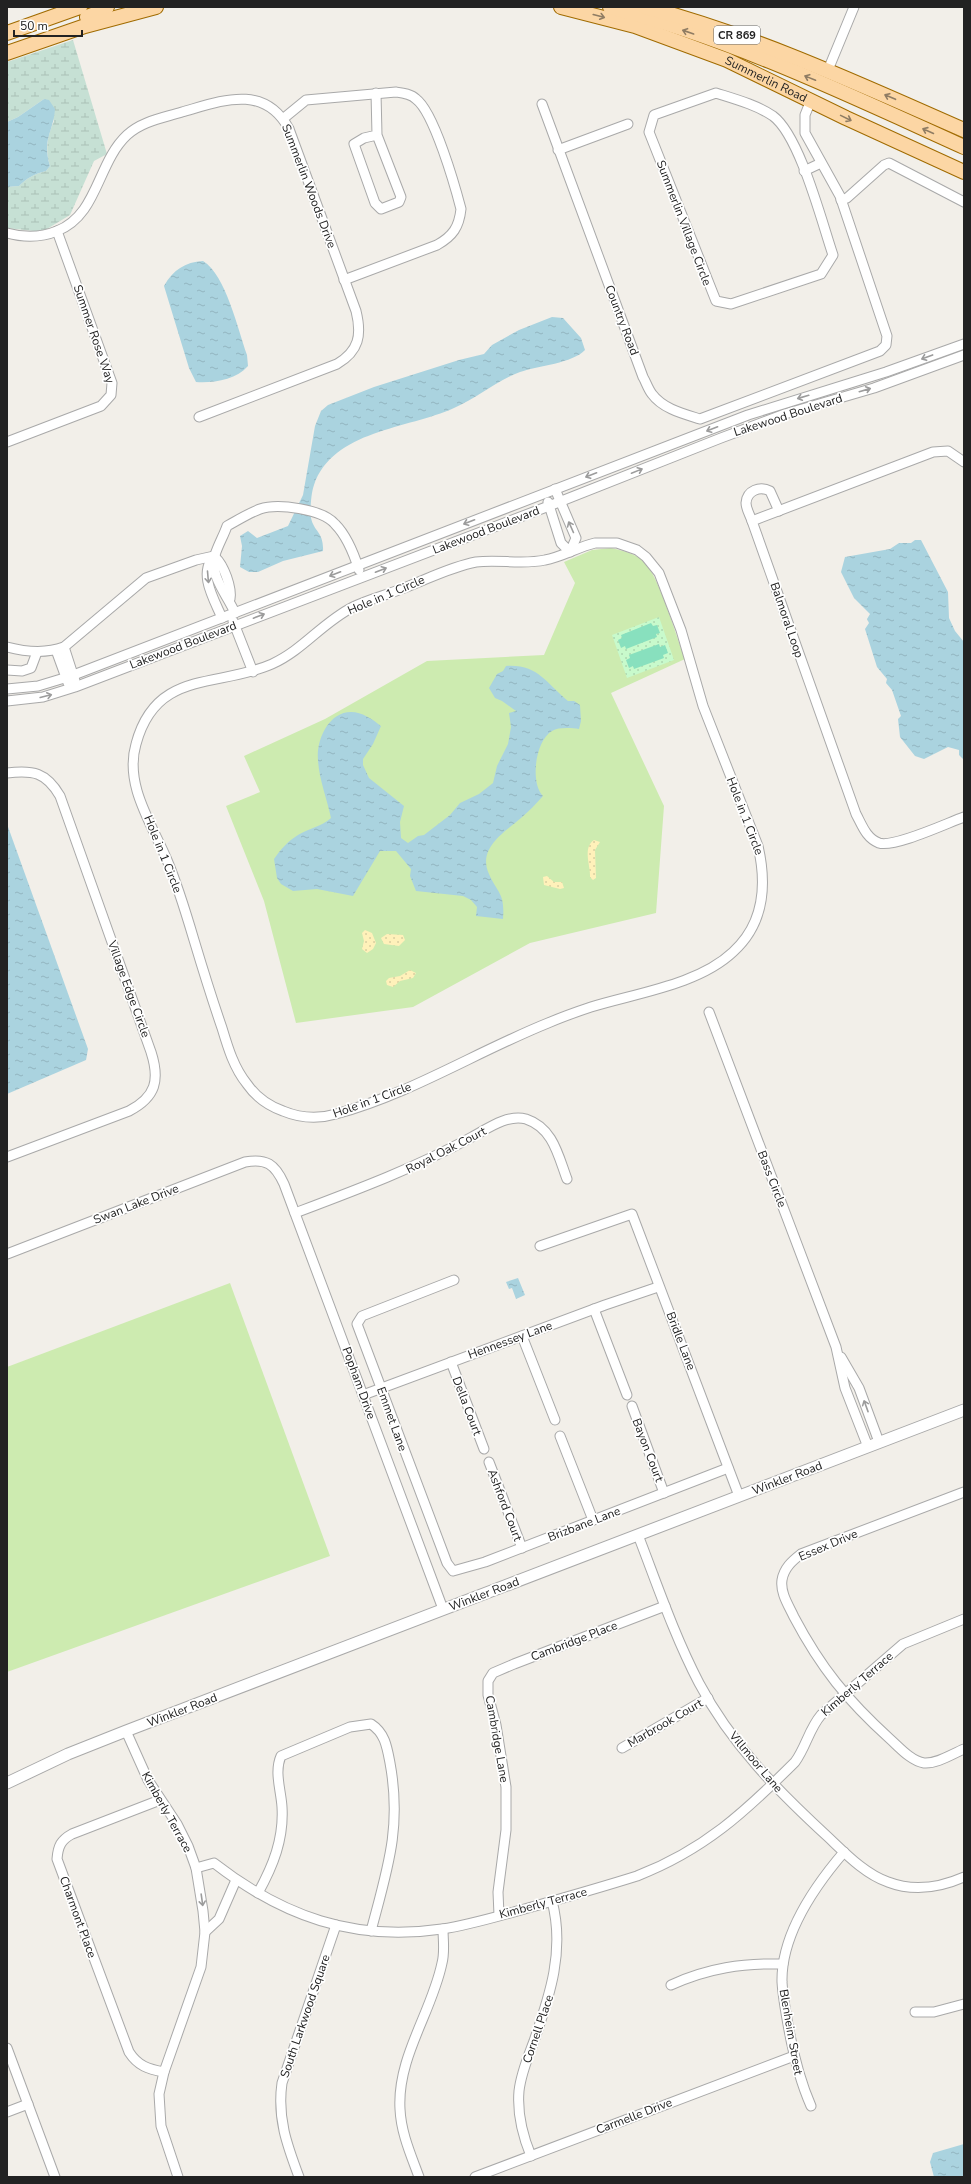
<svg xmlns="http://www.w3.org/2000/svg" width="971" height="2184" font-family="'Nunito Sans',sans-serif">
	<style>
		.grass { fill: #cdebb0 }
		.wetland { fill: url(#wetland-marsh) }
		.sand { fill: url(#sand-dots) }
		.park { fill: url(#park-dots) }
		.pitch { fill: #88e0be }
		.water { fill: url(#water-ripples) }
		.lines { fill: none; stroke-linecap: round; stroke-linejoin: round }
		.minor-casing { stroke: #a9a9a9; stroke-width: 11 }
		.tertiary-casing { stroke: #a9a9a9; stroke-width: 13 }
		.primary-casing { stroke: #a06b00; stroke-width: 16 }
		.minor { stroke: #fff; stroke-width: 9 }
		.tertiary { stroke: #fff; stroke-width: 11 }
		.primary { stroke: #fcd6a4; stroke-width: 14 }
		.oneway { stroke: #8f7c63 }
		.oneway2 { stroke: #9c9c9c }
		.labels { text-anchor: middle; dominant-baseline: central; stroke-width: 3.5; stroke-linejoin: round; paint-order: stroke }
		.shield { fill: #fff; stroke: #646464; stroke-width: 1 }
		.shield-label { font-size: 11px; font-weight: bold; fill: #222 }
		.street-label { font-size: 12px; fill: #222; stroke: #fff }
	</style>
	<defs>
		<pattern id="wetland-marsh" width="20" height="14" patternUnits="userSpaceOnUse"><rect width="20" height="14" fill="#c6e0d4"/><path d="M1 5h8M5 5V1M11 12h8M15 12V8" fill="none" stroke="#aac0b6"/></pattern>
		<pattern id="sand-dots" width="8" height="8" patternUnits="userSpaceOnUse"><rect width="8" height="8" fill="#fff1ba"/><path d="M2 2h.1M6 6h.1" fill="none" stroke="#dacea0" stroke-width="1.8" stroke-linecap="round"/></pattern>
		<pattern id="park-dots" width="8" height="8" patternUnits="userSpaceOnUse"><rect width="8" height="8" fill="#c8facc"/><path d="M2 2h.1M6 6h.1" fill="none" stroke="#acd6af" stroke-width="1.8" stroke-linecap="round"/></pattern>
		<pattern id="water-ripples" width="26" height="14" patternUnits="userSpaceOnUse"><rect width="26" height="14" fill="#aad3df"/><path d="M2 4q2-2 4 0t4 0M15 11q2-2 4 0t4 0" fill="none" stroke="#92b5bf"/></pattern>
	</defs>
	<rect width="100%" height="100%" fill="#f2efe9"/>
	<g class="grass">
		<path d="M 611,548 C 623,551 636,553 645,563 C 660,579 676,636 685,659 L 611,693 L 664,806 L 656,913 L 530,943 L 413,1007 L 296,1023 L 264,901 L 226,806 L 260,792 L 244,756 L 325,719 L 427,661 L 544,655 L 575,583 L 564,562 L 592,550 Z"/>
		<path d="M 230,1283 L 330,1556 L 7,1672 L 7,1367 Z"/>
	</g>
	<path class="wetland" d="M 73,40 L 107,154 L 94,161 L 70,215 L 42,232 L 7,228 L 7,187 L 19,186 C 27,178 34,174 46,171 L 50,166 C 45,149 47,137 54,121 L 44,99 L 18,117 L 7,122 L 7,62 Z"/>
	<g class="sand">
		<path d="M 594,840 L 600,842 L 595,850 L 596,878 L 593,880 L 590,877 C 591,866 582,848 594,840 Z"/>
		<path d="M 547,876 L 554,882 L 562,882 L 564,888 L 560,889 L 544,885 L 543,877 Z"/>
		<path d="M 365,930 L 372,933 L 376,943 L 373,949 L 367,953 L 362,949 L 364,941 L 362,933 Z"/>
		<path d="M 387,934 L 403,935 L 405,940 L 399,946 L 384,944 L 381,938 Z"/>
		<path d="M 410,970 L 416,973 L 413,978 L 400,981 L 393,987 L 387,985 L 386,981 L 389,978 L 400,976 Z"/>
	</g>
	<path class="park" d="M 659,617 L 674,660 L 627,678 L 612,635 Z"/>
	<g class="pitch">
		<path d="M 651,623 L 653,626 L 657,625 L 660,633 L 656,634 L 657,637 L 626,649 L 625,646 L 621,648 L 618,640 L 622,638 L 621,635 Z"/>
		<path d="M 659,644 L 660,647 L 665,645 L 668,653 L 663,655 L 664,658 L 634,669 L 633,666 L 629,668 L 626,660 L 630,658 L 629,655 Z"/>
	</g>
	<g class="water">
		<path d="M 44,99 L 49,100 L 55,109 C 53,134 42,138 50,166 L 46,171 C 34,174 27,178 19,186 L 7,187 L 7,122 L 18,117 Z"/>
		<path d="M 203,261 C 226,275 238,330 247,355 L 248,366 C 236,380 214,383 196,382 L 189,368 L 164,286 C 173,270 185,262 203,261 Z"/>
		<path d="M 552,317 L 563,318 L 581,338 L 585,350 C 573,363 538,366 520,372 C 496,381 477,398 454,408 C 408,429 333,430 314,485 C 311,493 310,510 311,518 C 314,532 324,532 323,551 L 283,561 L 258,572 L 249,572 L 240,567 L 242,546 L 240,536 L 248,531 L 257,538 L 288,526 L 303,495 L 315,426 L 321,411 L 328,405 L 374,387 L 459,360 L 484,354 L 492,345 L 519,330 Z"/>
		<path d="M 915,540 L 921,540 L 948,592 L 949,618 L 955,631 L 964,642 L 964,760 L 959,755 L 959,750 L 948,747 L 924,759 L 915,756 L 900,737 L 898,719 L 901,716 L 892,690 L 886,683 L 887,679 L 877,667 L 865,629 L 869,623 L 867,619 L 870,614 L 854,598 L 841,572 L 845,557 L 890,549 L 899,543 L 911,543 Z"/>
		<path d="M 506,666 C 538,664 546,683 568,701 L 574,701 L 580,705 L 581,721 L 579,729 C 571,728 559,727 552,731 C 535,741 530,783 543,796 C 536,804 529,811 521,818 C 505,832 477,848 489,874 C 498,894 505,893 503,919 L 476,916 L 477,907 L 471,900 L 463,896 L 416,891 L 410,876 L 411,869 L 396,851 L 380,851 L 353,896 L 317,889 L 293,891 L 281,884 L 277,878 L 274,859 C 280,850 288,841 298,835 C 309,828 321,827 331,818 C 327,799 319,779 318,760 C 316,741 328,712 351,712 C 362,712 372,719 381,726 L 373,744 L 363,759 L 363,765 L 369,778 L 404,806 L 400,822 L 401,838 L 408,843 L 418,836 L 424,835 L 450,815 L 460,803 L 479,794 L 493,783 L 497,766 L 508,744 L 511,727 L 509,713 L 516,711 L 502,701 L 495,698 L 489,688 L 497,674 L 503,671 Z"/>
		<path d="M 7,824 L 88,1049 L 86,1060 L 7,1094 Z"/>
		<path d="M 518,1278 L 525,1295 L 516,1299 L 512,1288 L 509,1289 L 506,1282 Z"/>
		<path d="M 964,2144 L 964,2177 L 934,2177 L 930,2162 L 933,2153 Z"/>
	</g>
	<g class="lines">
		<g class="minor-casing">
			<g id="minor">
				<path d="M 828,70 L 854,7"/>
				<path d="M 376,93 L 377,135 L 401,197 L 399,202 L 381,209 L 375,203 L 354,144 L 364,138 L 377,135"/>
				<path d="M 716,93 C 735,99 757,105 773,116 C 800,136 822,223 833,255 L 821,274 L 731,304 L 716,301 L 649,132 L 654,115 Z"/>
				<path d="M 542,104 L 643,377 C 646,382 648,389 652,394 C 663,409 684,414 700,419 L 880,351 L 886,345 L 887,336 L 840,196 L 805,133 L 805,115 L 811,100"/>
				<path d="M 284,118 L 306,100 L 396,92 C 403,93 411,94 416,99 C 434,112 455,186 461,209 C 459,227 453,236 437,245 L 344,280"/>
				<path d="M 558,150 L 628,124"/>
				<path d="M 804,171 L 821,163"/>
				<path d="M 841,200 L 847,198 L 884,165 L 889,163 L 964,202"/>
				<path d="M 7,233 C 25,238 40,238 57,231 C 98,215 97,163 127,135 C 142,121 163,118 182,112 C 221,101 264,83 289,129 L 356,311 C 362,335 359,351 337,364 L 199,417"/>
				<path d="M 7,442 L 101,406 L 111,395 L 112,383 L 57,231"/>
				<path d="M 964,462 L 948,451 L 933,452 L 752,521 L 856,814 C 862,825 866,838 879,843 C 894,848 947,823 964,817"/>
				<path d="M 548,502 L 561,543 L 570,552 L 576,538 L 555,489"/>
				<path d="M 752,521 C 750,515 746,509 746,503 C 747,490 760,486 770,491 L 779,511"/>
				<path d="M 595,543 L 617,543 L 637,550 L 646,557 L 659,573 L 681,630 L 703,706 L 758,846 C 767,885 764,924 733,952 C 698,985 636,993 591,1007 C 576,1012 562,1017 548,1023 C 476,1052 410,1094 336,1114 C 319,1119 300,1118 283,1111 C 269,1106 256,1097 247,1084 C 234,1068 228,1048 222,1028 C 212,999 203,970 194,940 C 186,913 178,886 167,860 C 152,824 124,785 136,744 C 156,669 218,688 272,664 C 303,650 323,622 353,607 C 369,599 387,595 404,588 C 428,579 450,567 476,562 C 499,559 522,565 545,560 C 562,557 578,547 595,543 Z"/>
				<path d="M 214,556 C 198,574 214,599 222,618"/>
				<path d="M 215,557 C 224,565 232,588 230,599"/>
				<path d="M 235,613 C 228,596 209,576 215,555 C 218,545 224,535 227,526 C 238,520 249,513 260,509 C 278,503 322,509 335,524 C 347,536 354,554 359,570"/>
				<path d="M 233,621 L 253,672"/>
				<path d="M 7,647 C 26,652 45,654 64,647 L 146,578 L 196,560 L 214,556"/>
				<path d="M 64,647 L 75,681"/>
				<path d="M 56,650 L 68,683"/>
				<path d="M 7,670 L 22,671 L 31,668 L 37,652"/>
				<path d="M 7,689 L 38,686 L 71,676 L 748,415 L 886,372 L 964,344"/>
				<path d="M 7,701 L 43,697 L 75,687 L 549,506 L 721,438 L 785,414 L 874,388 L 964,355"/>
				<path d="M 7,773 C 33,770 46,772 60,796 L 151,1052 C 160,1080 156,1097 129,1111 L 7,1157"/>
				<path d="M 709,1012 L 836,1347 L 845,1388 L 868,1447"/>
				<path d="M 295,1213 C 356,1190 415,1168 472,1137 C 487,1129 507,1114 526,1119 C 553,1128 558,1155 567,1179"/>
				<path d="M 540,1246 L 632,1214 L 739,1496"/>
				<path d="M 7,1254 L 245,1162 C 266,1158 275,1164 284,1184 L 443,1609"/>
				<path d="M 454,1280 L 362,1316 L 357,1324 L 447,1563 L 453,1571 L 485,1562 L 728,1468"/>
				<path d="M 594,1309 L 627,1395"/>
				<path d="M 522,1336 L 555,1420"/>
				<path d="M 841,1357 L 859,1388 L 879,1442"/>
				<path d="M 451,1362 L 484,1449"/>
				<path d="M 363,1395 L 605,1305 L 658,1287"/>
				<path d="M 632,1406 L 664,1493"/>
				<path d="M 560,1436 L 593,1520"/>
				<path d="M 489,1462 L 522,1548"/>
				<path d="M 964,1492 L 801,1554 C 792,1561 784,1568 782,1580 C 780,1593 789,1606 794,1617 C 821,1668 847,1700 890,1739 C 899,1747 911,1761 924,1763 C 937,1764 952,1754 964,1749"/>
				<path d="M 638,1535 C 657,1584 674,1635 699,1683 C 731,1744 778,1791 828,1837 C 846,1854 865,1874 888,1882 C 914,1892 939,1888 964,1877"/>
				<path d="M 126,1731 L 148,1780 L 177,1824 L 188,1846 L 196,1868 L 203,1911 L 205,1932 L 201,1967 L 164,2072 L 159,2094 L 161,2126 L 178,2177"/>
				<path d="M 622,1748 L 708,1698"/>
				<path d="M 160,1800 L 72,1834 C 61,1840 58,1846 57,1859 L 129,2052 C 138,2066 148,2069 164,2072"/>
				<path d="M 196,1868 L 214,1863 C 282,1916 354,1942 442,1929 C 469,1925 495,1917 521,1910 C 560,1899 599,1888 637,1876 C 704,1850 745,1812 795,1762 C 806,1747 809,1729 821,1715 L 903,1644 L 964,1619"/>
				<path d="M 258,1893 C 273,1866 284,1839 282,1807 C 281,1790 274,1772 281,1756 L 350,1727 L 371,1724 C 385,1733 387,1747 390,1763 C 402,1828 387,1870 371,1931"/>
				<path d="M 499,1915 L 498,1892 L 506,1830 L 506,1787 L 496,1725 L 488,1695 L 488,1681 L 493,1673 L 514,1664 L 665,1606"/>
				<path d="M 205,1932 L 219,1919 L 236,1880"/>
				<path d="M 671,1985 C 708,1968 743,1963 783,1964"/>
				<path d="M 915,2012 L 934,2012 L 964,2004"/>
				<path d="M 7,2048 L 55,2177"/>
				<path d="M 811,2106 C 800,2081 794,2057 789,2030 C 786,2014 783,1998 782,1982 C 781,1934 814,1887 844,1852"/>
				<path d="M 7,2112 L 28,2104"/>
				<path d="M 531,2156 C 522,2134 517,2114 519,2091 C 521,2073 528,2057 534,2041 C 550,1995 565,1950 552,1901"/>
				<path d="M 299,2177 C 287,2145 277,2118 282,2083 L 336,1925"/>
				<path d="M 419,2177 C 411,2155 401,2133 400,2109 C 397,2057 432,2012 442,1963 C 445,1952 443,1940 443,1929"/>
				<path d="M 475,2177 L 794,2056"/>
			</g>
		</g>
		<g class="tertiary-casing">
			<path id="tertiary" d="M 7,1783 L 68,1754 L 126,1731 L 964,1410"/>
		</g>
		<g class="primary-casing">
			<g id="primary">
				<path id="s1" d="M 561,7 L 635,26 L 727,60 L 846,118 L 964,172"/>
				<path d="M 610,7 C 733,39 849,95 964,147"/>
				<path d="M 645,7 C 756,36 859,84 964,130"/>
				<path d="M 87,17 L 100,12 L 107,7"/>
				<path d="M 7,33 L 80,7"/>
				<path d="M 7,53 L 85,26 L 156,7"/>
			</g>
		</g>
		<use href="#minor" class="minor"/>
		<use href="#tertiary" class="tertiary"/>
		<use href="#primary" class="primary"/>
	</g>
	<defs><path id="oneway-shaft" d="M-6 0H5M1.5-3L5.5 0L1.5 3" fill="none" stroke-width="1.6" stroke-linecap="round" stroke-linejoin="round"/></defs>
	<g class="oneway">
		<use href="#oneway-shaft" transform="translate(599 16) rotate(15)"/>
		<use href="#oneway-shaft" transform="translate(688 32) rotate(-161)"/>
		<use href="#oneway-shaft" transform="translate(810 78) rotate(-158)"/>
		<use href="#oneway-shaft" transform="translate(890 97) rotate(-157)"/>
		<use href="#oneway-shaft" transform="translate(846 118) rotate(26)"/>
		<use href="#oneway-shaft" transform="translate(928 131) rotate(-156)"/>
	</g>
	<g class="oneway2">
		<use href="#oneway-shaft" transform="translate(927 357) rotate(160)"/>
		<use href="#oneway-shaft" transform="translate(865 390) rotate(-16)"/>
		<use href="#oneway-shaft" transform="translate(803 397) rotate(164)"/>
		<use href="#oneway-shaft" transform="translate(712 429) rotate(159)"/>
		<use href="#oneway-shaft" transform="translate(637 471) rotate(-22)"/>
		<use href="#oneway-shaft" transform="translate(591 475) rotate(159)"/>
		<use href="#oneway-shaft" transform="translate(469 522) rotate(159)"/>
		<use href="#oneway-shaft" transform="translate(571 527) rotate(-114)"/>
		<use href="#oneway-shaft" transform="translate(381 570) rotate(-21)"/>
		<use href="#oneway-shaft" transform="translate(335 574) rotate(159)"/>
		<use href="#oneway-shaft" transform="translate(208 577) rotate(85)"/>
		<use href="#oneway-shaft" transform="translate(259 616) rotate(-21)"/>
		<use href="#oneway-shaft" transform="translate(46 696) rotate(-14)"/>
		<use href="#oneway-shaft" transform="translate(866 1406) rotate(-110)"/>
		<use href="#oneway-shaft" transform="translate(202 1900) rotate(82)"/>
	</g>
	<g class="labels">
		<rect class="shield" x="714" y="26" width="46" height="18" rx="3"/>
		<g class="shield-label">
			<text x="737" y="35">CR 869</text>
		</g>
		<g class="street-label">
			<text stroke="none"><textPath href="#s1" startOffset="218">Summerlin Road</textPath></text>
			<text transform="translate(309 186) rotate(69)">Summerlin Woods Drive</text>
			<text transform="translate(684 223) rotate(69)">Summerlin Village Circle</text>
			<text transform="translate(622 320) rotate(69)">Country Road</text>
			<text transform="translate(94 334) rotate(71)">Summer Rose Way</text>
			<text transform="translate(788 415) rotate(-18)">Lakewood Boulevard</text>
			<text transform="translate(486 530) rotate(-21)">Lakewood Boulevard</text>
			<text transform="translate(386 595) rotate(-23)">Hole in 1 Circle</text>
			<text transform="translate(787 620) rotate(71)">Balmoral Loop</text>
			<text transform="translate(183 645) rotate(-21)">Lakewood Boulevard</text>
			<text transform="translate(745 816) rotate(69)">Hole in 1 Circle</text>
			<text transform="translate(163 854) rotate(68)">Hole in 1 Circle</text>
			<text transform="translate(129 989) rotate(70)">Village Edge Circle</text>
			<text transform="translate(372 1100) rotate(-20)">Hole in 1 Circle</text>
			<text transform="translate(446 1150) rotate(-27)">Royal Oak Court</text>
			<text transform="translate(772 1179) rotate(69)">Bass Circle</text>
			<text transform="translate(136 1204) rotate(-21)">Swan Lake Drive</text>
			<text transform="translate(510 1340) rotate(-20)">Hennessey Lane</text>
			<text transform="translate(681 1341) rotate(69)">Bridle Lane</text>
			<text transform="translate(359 1383) rotate(70)">Popham Drive</text>
			<text transform="translate(467 1406) rotate(69)">Della Court</text>
			<text transform="translate(392 1419) rotate(70)">Emmet Lane</text>
			<text transform="translate(648 1450) rotate(69)">Bayon Court</text>
			<text transform="translate(787 1478) rotate(-21)">Winkler Road</text>
			<text transform="translate(505 1505) rotate(69)">Ashford Court</text>
			<text transform="translate(584 1524) rotate(-21)">Brizbane Lane</text>
			<text transform="translate(828 1545) rotate(-23)">Essex Drive</text>
			<text transform="translate(484 1594) rotate(-21)">Winkler Road</text>
			<text transform="translate(574 1641) rotate(-21)">Cambridge Place</text>
			<text transform="translate(857 1684) rotate(-41)">Kimberly Terrace</text>
			<text transform="translate(182 1710) rotate(-21)">Winkler Road</text>
			<text transform="translate(665 1723) rotate(-30)">Marbrook Court</text>
			<text transform="translate(497 1739) rotate(80)">Cambridge Lane</text>
			<text transform="translate(756 1762) rotate(50)">Villmoor Lane</text>
			<text transform="translate(167 1812) rotate(61)">Kimberly Terrace</text>
			<text transform="translate(543 1903) rotate(-15)">Kimberly Terrace</text>
			<text transform="translate(78 1917) rotate(70)">Charmont Place</text>
			<text transform="translate(305 2016) rotate(-71)">South Larkwood Square</text>
			<text transform="translate(538 2029) rotate(-71)">Cornell Place</text>
			<text transform="translate(791 2032) rotate(80)">Blenheim Street</text>
			<text transform="translate(634 2116) rotate(-21)">Carmelle Drive</text>
		</g>
	</g>
	<rect width="971" height="2184" fill="none" stroke="#222222" stroke-width="16"/>
	<path d="M14 30v6h68v-6" fill="none" stroke="#222222" stroke-width="2"/>
	<text x="20" y="30" font-size="12" fill="#222222" stroke="#ffffff" stroke-width="3" paint-order="stroke">50 m</text>
</svg>
